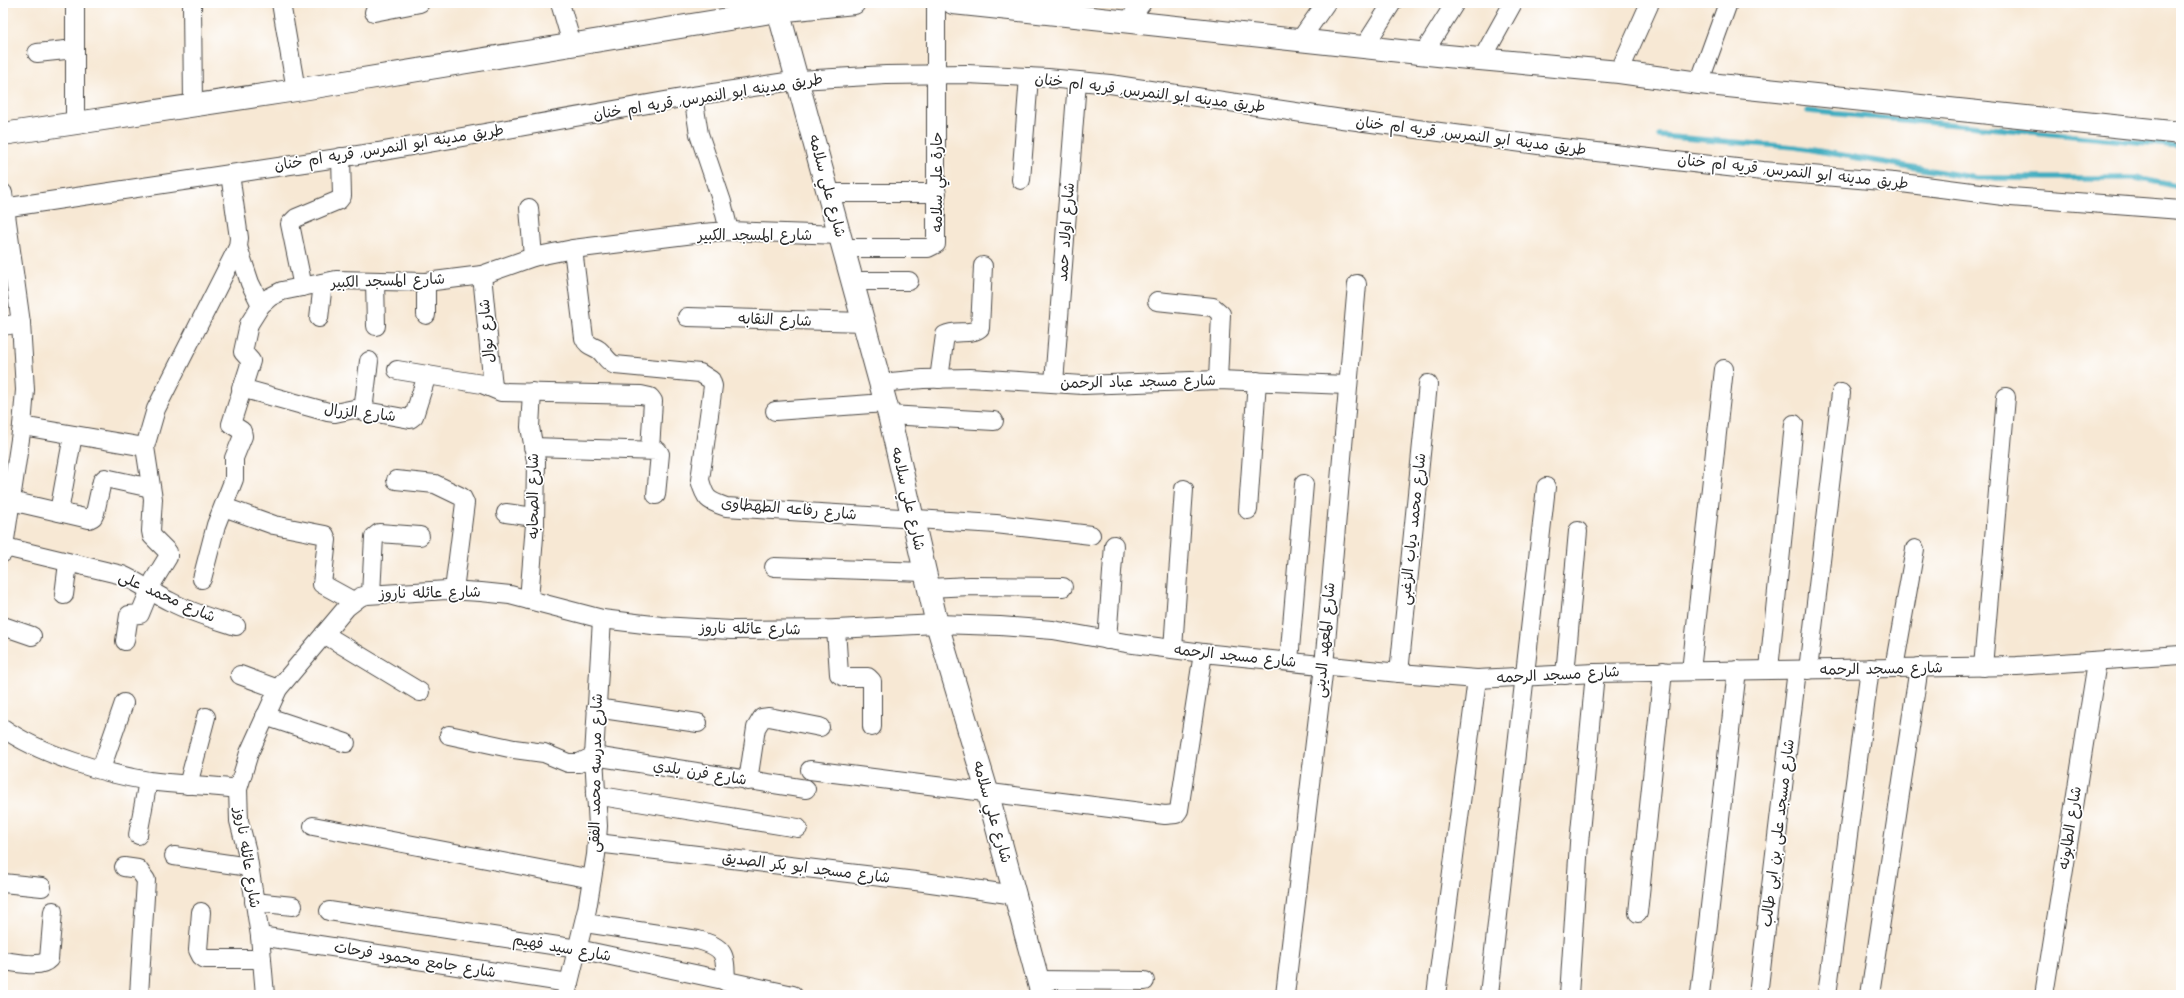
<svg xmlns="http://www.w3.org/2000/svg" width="2184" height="998" font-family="'Architects Daughter','Playpen Sans Arabic',sans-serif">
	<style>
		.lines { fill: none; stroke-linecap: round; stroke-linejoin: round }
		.stream { stroke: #40acbf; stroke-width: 5.5 }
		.street-casing { stroke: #4a4744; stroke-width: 20 }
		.secondary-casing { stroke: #4a4744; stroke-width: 24 }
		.street { stroke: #fff; stroke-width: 18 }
		.secondary { stroke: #fff; stroke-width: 22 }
		.labels { text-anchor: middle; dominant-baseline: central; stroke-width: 3.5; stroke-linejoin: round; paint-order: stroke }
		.street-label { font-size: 15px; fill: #2b2b2b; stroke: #fff }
	</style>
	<rect width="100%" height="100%" fill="#fff"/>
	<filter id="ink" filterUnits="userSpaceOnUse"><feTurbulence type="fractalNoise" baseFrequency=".025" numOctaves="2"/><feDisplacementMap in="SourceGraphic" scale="8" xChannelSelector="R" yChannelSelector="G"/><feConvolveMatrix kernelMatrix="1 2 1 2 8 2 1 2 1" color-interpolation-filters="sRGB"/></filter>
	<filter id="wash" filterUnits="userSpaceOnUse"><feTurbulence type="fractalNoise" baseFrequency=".012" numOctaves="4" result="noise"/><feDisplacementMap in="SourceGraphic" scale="16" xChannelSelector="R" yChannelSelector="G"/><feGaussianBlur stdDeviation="0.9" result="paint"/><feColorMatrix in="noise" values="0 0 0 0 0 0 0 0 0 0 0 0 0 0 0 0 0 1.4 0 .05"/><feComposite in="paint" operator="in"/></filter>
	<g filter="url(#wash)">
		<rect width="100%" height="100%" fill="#f7e8d4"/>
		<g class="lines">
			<g class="stream">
				<path d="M 1808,111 L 2181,146"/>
				<path d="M 1659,136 L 1795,147 L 1976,178 L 2136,178 L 2181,187"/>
			</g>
		</g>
	</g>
	<g filter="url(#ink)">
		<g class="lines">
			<g class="street-casing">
				<g id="street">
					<path d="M 75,3 L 75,124"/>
					<path d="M 192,3 L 193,106"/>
					<path d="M 281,3 L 296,90"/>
					<path d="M 560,3 L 572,44"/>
					<path d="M 374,12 L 420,3"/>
					<path d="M 1127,22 L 1142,3"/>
					<path d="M 1300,40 L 1326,3"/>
					<path d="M 1364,47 L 1392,3"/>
					<path d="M 37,53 L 75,49"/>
					<path d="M 1423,54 L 1455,3"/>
					<path d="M 1482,59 L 1513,3"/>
					<path d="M 1619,72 L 1649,5"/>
					<path d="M 1699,83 L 1728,3"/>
					<path d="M 693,96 L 699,134 L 722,202 L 729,231"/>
					<path d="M 1021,180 L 1029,77"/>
					<path d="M 3,193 L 21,323 L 25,390 L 22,426 L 3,553"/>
					<path d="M 828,193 L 937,193"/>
					<path d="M 3,208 L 378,152 L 693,96 L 799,80 L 886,75 L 967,74 L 1048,78 L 1110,84 L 1342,119 L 1553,147 L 1763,171 L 1894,182 L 2011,197 L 2181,210"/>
					<path d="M 529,208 L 533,257"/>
					<path d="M 238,247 L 250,283 L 261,305"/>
					<path d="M 844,248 L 928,248 L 936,244 L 936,3"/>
					<path d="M 573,249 L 584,338 C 587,346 593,346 599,350 C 605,355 607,362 615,365 L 700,373 L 711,380 L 713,386 L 700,480 C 705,499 708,501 726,507 L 996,524 L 1091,535"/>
					<path d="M 482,275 L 493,387"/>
					<path d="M 375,281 L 376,326"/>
					<path d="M 852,281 L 909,281"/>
					<path d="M 303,287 L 290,224 L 296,218 L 339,200 L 342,196 L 341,157"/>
					<path d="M 1157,301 L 1213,307 L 1221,314 L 1218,380"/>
					<path d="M 426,315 L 426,282"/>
					<path d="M 687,317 L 864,322"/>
					<path d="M 319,318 L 323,283"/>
					<path d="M 3,326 L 21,323"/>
					<path d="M 397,370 L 482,384 L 501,392 L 641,395 L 650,397 L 653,401 L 650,450"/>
					<path d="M 939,379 L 945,335 C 956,329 970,336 980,328 L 983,266"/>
					<path d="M 880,383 L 923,379 L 970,378 L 1083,385 L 1218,380 L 1347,385"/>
					<path d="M 1054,383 L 1077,81"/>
					<path d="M 241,388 L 328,412 L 335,413 L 354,409 L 410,419 L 414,416 L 427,375"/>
					<path d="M 363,411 L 369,361"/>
					<path d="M 775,411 L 885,403"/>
					<path d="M 889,415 L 994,421"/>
					<path d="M 22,426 L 145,447"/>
					<path d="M 533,447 L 658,451 L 660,454 L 656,495"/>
					<path d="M 396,480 L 435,484 L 462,497 L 465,503 L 454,590"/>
					<path d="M 11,501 L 89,519 L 93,517 L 95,513 L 102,481 L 105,478 L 151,488"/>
					<path d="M 224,507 L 274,525 L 325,535 L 327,540 L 322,584 L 353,601"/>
					<path d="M 1248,510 L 1257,381"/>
					<path d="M 59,512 L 73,435"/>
					<path d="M 506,513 L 534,517"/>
					<path d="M 5,547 L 122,575 C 140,583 154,594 171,602 C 192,613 214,619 236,626"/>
					<path d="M 774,567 L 925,572"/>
					<path d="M 202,579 L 216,525 L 234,479 L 234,458 L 243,436 L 242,431 L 231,424 L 251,361 L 243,352 L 249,324 L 261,305 L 270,297 L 282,291 L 336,280 L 426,282 L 482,275 L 533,257 L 573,249 L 702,233 L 729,231 L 840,235"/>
					<path d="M 929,588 L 970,586 L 1063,587"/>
					<path d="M 371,594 L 374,537 L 379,533 L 420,536"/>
					<path d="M 64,595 L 68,563"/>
					<path d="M 529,600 L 535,524 L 536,461 L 530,427 L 532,392"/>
					<path d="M 3,626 L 32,636"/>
					<path d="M 836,629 L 839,674 L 844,677 L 868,677 L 872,681 L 872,727"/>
					<path d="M 324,634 L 420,692"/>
					<path d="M 1107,640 L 1114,545"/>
					<path d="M 125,641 L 129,615 L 140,614 L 154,580 L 168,557 L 168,552 L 152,536 L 151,531 L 153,499 L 145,447 L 156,409 L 238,247 L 239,238 L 230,174"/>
					<path d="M 1173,649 L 1184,489"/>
					<path d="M 1289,661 L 1304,484"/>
					<path d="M 1983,667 L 2006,397"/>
					<path d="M 1894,668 L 1915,549"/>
					<path d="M 1769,669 L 1794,424"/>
					<path d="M 1808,670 L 1841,393"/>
					<path d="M 1691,671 L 1724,369"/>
					<path d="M 1399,673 L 1428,384"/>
					<path d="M 240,675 L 278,689"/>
					<path d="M 1565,675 L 1578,531"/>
					<path d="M 596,708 L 698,723"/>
					<path d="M 265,716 L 346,743"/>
					<path d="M 3,728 C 39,754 106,774 149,781 C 179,785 209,785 238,789"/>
					<path d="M 449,735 L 514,749 L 544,753 L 568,763 L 579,763 L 594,756 L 806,789"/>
					<path d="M 101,769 L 124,703"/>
					<path d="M 810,770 L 1165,815 L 1176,814 L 1179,810 L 1203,653"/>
					<path d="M 748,781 L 756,728 L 762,718 L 769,717 L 820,727"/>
					<path d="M 188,785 L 206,717"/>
					<path d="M 595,795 L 798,828"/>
					<path d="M 313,826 L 592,879"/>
					<path d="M 138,835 L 148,781"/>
					<path d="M 597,843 L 924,882 L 1015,895"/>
					<path d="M 174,856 L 249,867"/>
					<path d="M 124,867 L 138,869 L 146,880 L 139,995"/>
					<path d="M 3,883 L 42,887"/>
					<path d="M 254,902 L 293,906"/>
					<path d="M 329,911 L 578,949 L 793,995"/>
					<path d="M 201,912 L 198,950 L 201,956 L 205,959 L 262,959"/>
					<path d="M 1638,913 L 1663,671"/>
					<path d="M 585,923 L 698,940 C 726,948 725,954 726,982"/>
					<path d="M 260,936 L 569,983"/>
					<path d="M 3,961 C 16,962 40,969 49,959 L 53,911"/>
					<path d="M 1038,980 L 1145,981"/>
					<path d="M 1700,994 L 1737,670"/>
					<path d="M 265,995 L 260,936 L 247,852 L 239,821 L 238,789 L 249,753 L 278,689 L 347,607 L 360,597 L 367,595 L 447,590 L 481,592 L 510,595 L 602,619 L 661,626 L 731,630 L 836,629 L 937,624 L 1000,626 L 1053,630 L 1126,643 L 1203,653 L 1399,673 L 1477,679 L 1595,673 L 2017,666 L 2181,655"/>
					<path d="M 566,995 L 587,909 L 596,855 L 598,826 L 594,756 L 602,619"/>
					<path d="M 1285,995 L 1324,666 L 1357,284"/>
					<path d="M 1436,995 L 1477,679"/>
					<path d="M 1489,995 L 1546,487"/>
					<path d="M 1569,995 L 1579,843 L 1595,673"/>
					<path d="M 1758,995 L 1797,670"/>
					<path d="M 1827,995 L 1870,668"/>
					<path d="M 1870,995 L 1919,667"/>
					<path d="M 2044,995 L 2097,662"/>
				</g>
			</g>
			<g class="secondary-casing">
				<g id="secondary">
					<path d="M 776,3 L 889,415 L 937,624 L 987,791 L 1042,995"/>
					<path d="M 953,3 L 1447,56 L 1619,72 L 1699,83 L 2181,133"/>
					<path d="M 3,134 L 296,90 L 777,11 L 854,3"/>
				</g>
			</g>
			<use href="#street" class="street"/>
			<use href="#secondary" class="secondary"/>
		</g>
	</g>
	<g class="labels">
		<g class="street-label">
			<text transform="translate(1150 93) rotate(7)">طريق مدينه ابو النمرس, قريه ام خنان</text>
			<text transform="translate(708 97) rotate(-9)">طريق مدينه ابو النمرس, قريه ام خنان</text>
			<text transform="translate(1471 136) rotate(7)">طريق مدينه ابو النمرس, قريه ام خنان</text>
			<text transform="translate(389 148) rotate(-9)">طريق مدينه ابو النمرس, قريه ام خنان</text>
			<text transform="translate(1793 172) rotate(6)">طريق مدينه ابو النمرس, قريه ام خنان</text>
			<text transform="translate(937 182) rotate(-90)">حارة علي سلامه</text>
			<text transform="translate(827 186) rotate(75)">شارع علي سلامه</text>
			<text transform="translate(1066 232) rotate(-86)">شارع اولاد حمد</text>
			<text x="755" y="235">شارع المسجد الكبير</text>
			<text transform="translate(388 281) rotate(-2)">شارع المسجد الكبير</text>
			<text transform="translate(775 320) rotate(2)">شارع النقابه</text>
			<text transform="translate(487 331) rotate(-95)">شارع نوال</text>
			<text transform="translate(1138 382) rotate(-1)">شارع مسجد عباد الرحمن</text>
			<text transform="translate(360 413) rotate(6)">شارع الزرال</text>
			<text transform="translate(533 496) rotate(-90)">شارع الصحابه</text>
			<text transform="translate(908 499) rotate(77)">شارع علي سلامه</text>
			<text transform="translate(789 509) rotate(5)">شارع رفاعه الطهطاوى</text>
			<text transform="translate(1413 529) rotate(-84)">شارع محمد دياب الزغبى</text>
			<text transform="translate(430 593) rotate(-1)">شارع عائله ناروز</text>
			<text transform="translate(167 597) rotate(24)">شارع محمد على</text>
			<text transform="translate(750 629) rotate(1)">شارع عائله ناروز</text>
			<text transform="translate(1325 640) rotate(-85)">شارع المعهد الدينى</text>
			<text transform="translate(1235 656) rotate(6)">شارع مسجد الرحمه</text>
			<text transform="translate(1881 669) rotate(-1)">شارع مسجد الرحمه</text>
			<text transform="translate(1558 675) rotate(-3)">شارع مسجد الرحمه</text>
			<text transform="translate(596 773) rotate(-89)">شارع مدرسه محمد الفقى</text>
			<text transform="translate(700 773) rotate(9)">شارع فرن بلدي</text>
			<text transform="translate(992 812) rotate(74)">شارع علي سلامه</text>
			<text transform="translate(2070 828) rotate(-81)">شارع الطابونه</text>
			<text transform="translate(1778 833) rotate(-83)">شارع مسجد على بن ابى طالب</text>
			<text transform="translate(247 858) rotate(81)">شارع عائله ناروز</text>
			<text transform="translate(806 868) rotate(7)">شارع مسجد ابو بكر الصديق</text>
			<text transform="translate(562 948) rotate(10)">شارع سيد فهيم</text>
			<text transform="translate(415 960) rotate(9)">شارع جامع محمود فرحات</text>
		</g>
	</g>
	<rect width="2184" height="998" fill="none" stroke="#fff" stroke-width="16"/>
</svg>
